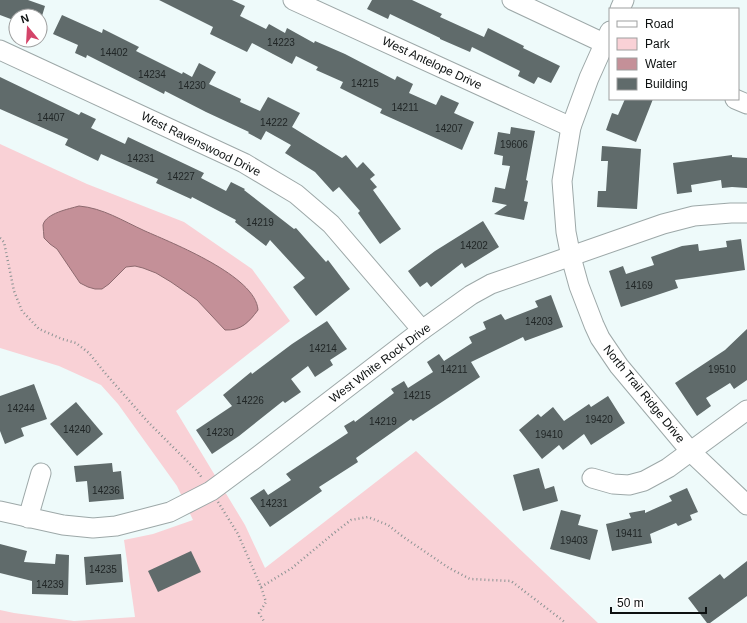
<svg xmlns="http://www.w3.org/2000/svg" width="747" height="623" font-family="Arial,sans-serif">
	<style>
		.green { fill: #f9d1d6 }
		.water { fill: #c49098; stroke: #8d6a6f }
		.building { fill: #606b6b }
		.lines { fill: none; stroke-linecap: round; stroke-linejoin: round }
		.minor-casing { stroke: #9da8a8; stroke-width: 21 }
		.path { stroke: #8b9393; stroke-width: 2.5; stroke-dasharray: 1 3; stroke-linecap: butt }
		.minor { stroke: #fff; stroke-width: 19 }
		.labels { text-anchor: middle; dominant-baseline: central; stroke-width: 3.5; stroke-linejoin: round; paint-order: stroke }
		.number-label { font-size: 10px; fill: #212727 }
		.street-label { font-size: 12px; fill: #0c1010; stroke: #fff }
	</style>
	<rect width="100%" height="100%" fill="#eefafa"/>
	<path class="green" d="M 0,144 L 87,184 L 184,222 L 252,269 L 290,321 L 176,411 L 245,525 L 265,568 L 416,451 L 598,623 L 0,623 L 0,610 L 14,613 L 74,621 L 135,617 L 124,540 L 153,534 L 193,520 L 177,486 L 118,404 L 101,385 L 59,366 L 0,348 Z"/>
	<path class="water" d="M 79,206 C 103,208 123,221 145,231 C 172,243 256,276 258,310 C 249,322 241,331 225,330 L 197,300 L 171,282 L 156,273 L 143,268 L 135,266 L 126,267 L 109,284 L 102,289 L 95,289 L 88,287 L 80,283 L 57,249 L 50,244 L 44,238 C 44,234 43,229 43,225 C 46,213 69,209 79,206 Z"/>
	<g class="building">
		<path d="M 0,0 L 28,0 L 45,6 L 42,16 L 16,16 L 16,21 L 0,15 Z"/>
		<path d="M 159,0 L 232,0 L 245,6 L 240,16 L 266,29 L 269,24 L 285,33 L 287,28 L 314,43 L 315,41 L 345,54 L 395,80 L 397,76 L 413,84 L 409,93 L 436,105 L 441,95 L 459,103 L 454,113 L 474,122 L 462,150 L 380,113 L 382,109 L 340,88 L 343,82 L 316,70 L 318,67 L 296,56 L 292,64 L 252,43 L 247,52 L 210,34 L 213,27 Z"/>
		<path d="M 372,0 L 412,0 L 442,14 L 440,17 L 484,37 L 488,28 L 524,46 L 523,48 L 560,66 L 551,83 L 538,77 L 534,84 L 518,76 L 520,71 L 472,47 L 470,52 L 440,39 L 440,38 L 390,14 L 388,19 L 367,9 Z"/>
		<path d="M 62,15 L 102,33 L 103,29 L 139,47 L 136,51 L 182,74 L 183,72 L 192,77 L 199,63 L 216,72 L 209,84 L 241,99 L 240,102 L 260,111 L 268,97 L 300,113 L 292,127 L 342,158 L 346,155 L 357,168 L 363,162 L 375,175 L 370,179 L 377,187 L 373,190 L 401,229 L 380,244 L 358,213 L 360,211 L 339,187 L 333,192 L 315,172 L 285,153 L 291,145 L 266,131 L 261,140 L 248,133 L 249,132 L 206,112 L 165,91 L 164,94 L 87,55 L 86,58 L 75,53 L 78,45 L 53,34 Z"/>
		<path d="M 0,77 L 79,115 L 81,112 L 96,119 L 91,128 L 125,144 L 128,137 L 204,173 L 201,178 L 226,191 L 231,182 L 245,189 L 244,190 L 294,229 L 296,228 L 326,262 L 328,260 L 350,289 L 316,316 L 293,287 L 305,278 L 270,240 L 266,246 L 235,222 L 236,220 L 192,197 L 191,199 L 156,183 L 158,179 L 101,154 L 98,161 L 65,145 L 68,139 L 0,109 Z"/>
		<path d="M 625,99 L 653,99 L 636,142 L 606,130 L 612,113 L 618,115 Z"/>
		<path d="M 511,127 L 535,131 L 526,180 L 528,181 L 524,201 L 528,202 L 524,220 L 494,214 L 507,205 L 492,202 L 495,187 L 505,189 L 510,166 L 502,165 L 503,156 L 494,154 L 498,132 L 510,134 Z"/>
		<path d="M 602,146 L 641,149 L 637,209 L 597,207 L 598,191 L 606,191 L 608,161 L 601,161 Z"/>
		<path d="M 732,155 L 732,157 L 747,158 L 747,188 L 732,187 L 722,188 L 721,180 L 691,185 L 692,192 L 677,194 L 673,163 Z"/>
		<path d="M 483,221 L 499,247 L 465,268 L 462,263 L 431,287 L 427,282 L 420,287 L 408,271 L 435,251 Z"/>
		<path d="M 741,239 L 745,270 L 675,280 L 678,288 L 621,307 L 609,271 L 623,266 L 626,274 L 654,265 L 651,257 L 682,246 L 698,244 L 699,251 L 727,247 L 726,241 Z"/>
		<path d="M 551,295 L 563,327 L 525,341 L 523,337 L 471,362 L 480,377 L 413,421 L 411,419 L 356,458 L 358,462 L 319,487 L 322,491 L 270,527 L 250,498 L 264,489 L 268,495 L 291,480 L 286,474 L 348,433 L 344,426 L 354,420 L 355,422 L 394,393 L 391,389 L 404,381 L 408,388 L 433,372 L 427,362 L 439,354 L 444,361 L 472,343 L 469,337 L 486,329 L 483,322 L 501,314 L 505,320 L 538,307 L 535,301 Z"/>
		<path d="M 327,321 L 347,349 L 330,360 L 333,365 L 315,377 L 308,366 L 291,379 L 301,392 L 285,403 L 283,401 L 239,436 L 212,454 L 196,430 L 232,406 L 223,395 L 251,372 L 252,374 L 292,344 Z"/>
		<path d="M 747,329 L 747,380 L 734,389 L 730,383 L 706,398 L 711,406 L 697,416 L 675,383 L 725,350 Z"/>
		<path d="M 34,384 L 47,419 L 21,428 L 24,436 L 5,444 L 0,431 L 0,396 Z"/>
		<path d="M 608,396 L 625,423 L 591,445 L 584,434 L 563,450 L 559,445 L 542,459 L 519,430 L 538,414 L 541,417 L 553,407 L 564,421 L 589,404 L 591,407 Z"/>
		<path d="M 76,402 L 103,434 L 77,456 L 50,424 Z"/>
		<path d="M 112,463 L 113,472 L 121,471 L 124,499 L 89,502 L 87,481 L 76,482 L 74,466 Z"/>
		<path d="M 539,468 L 545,489 L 554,486 L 558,501 L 523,511 L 513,475 Z"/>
		<path d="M 687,488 L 698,512 L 690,515 L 692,520 L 678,526 L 676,523 L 650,534 L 652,543 L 612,551 L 606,524 L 631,518 L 629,513 L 645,510 L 645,513 L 672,501 L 669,496 Z"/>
		<path d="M 561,510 L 581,515 L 578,525 L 598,530 L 590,560 L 550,549 Z"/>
		<path d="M 0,544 L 27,551 L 24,562 L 55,564 L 56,554 L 69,555 L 68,595 L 32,594 L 32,581 L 0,573 Z"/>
		<path d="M 191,551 L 201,572 L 158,592 L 148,571 Z"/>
		<path d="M 121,554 L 123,582 L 86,585 L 84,557 Z"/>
		<path d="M 747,561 L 747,596 L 710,623 L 707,623 L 688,598 L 720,574 L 724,579 Z"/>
	</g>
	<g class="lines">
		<g class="minor-casing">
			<g id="minor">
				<path d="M 293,0 L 571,127"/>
				<path d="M 512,0 L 610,46"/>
				<path d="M 620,9 L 624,0"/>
				<path d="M 610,31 L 589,78 L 571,127 L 562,181 L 566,232 L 571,257 L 579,286 L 594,325 L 600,338 L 619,366 L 691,452 L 747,505"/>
				<path d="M 0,50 L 244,163 L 296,194 L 331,224 L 422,330"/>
				<path d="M 735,99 L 747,104"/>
				<path d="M 592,478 L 613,484 L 629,485 L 644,481 L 668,468 L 747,410"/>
				<path d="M 0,511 L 63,525 L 93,528 L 116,526 L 170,512 L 211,491 L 253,460 L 422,330 L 471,295 L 491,284 L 663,224 L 694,216 L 731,213 L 747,213"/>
				<path d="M 28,518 L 41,473"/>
			</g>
		</g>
		<g class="path">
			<path d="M 0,238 L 4,242 L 14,291 L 22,311 L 39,329 L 62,339 L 76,343 L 89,353 L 105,373 L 148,422 L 197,471 L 202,478"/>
			<path d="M 218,502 L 238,534 L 261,587 L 266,602 L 259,613 L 265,623"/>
			<path d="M 261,587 L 292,568 L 334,533 L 351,520 L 368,517 L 388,525 L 402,536 L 449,568 L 470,579 L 511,581 L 566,623"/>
		</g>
		<use href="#minor" class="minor"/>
	</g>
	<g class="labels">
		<g class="number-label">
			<text x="281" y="42">14223</text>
			<text x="114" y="52">14402</text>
			<text x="152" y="74">14234</text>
			<text x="365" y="83">14215</text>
			<text x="192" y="85">14230</text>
			<text x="405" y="107">14211</text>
			<text x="51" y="117">14407</text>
			<text x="274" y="122">14222</text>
			<text x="449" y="128">14207</text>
			<text x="514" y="144">19606</text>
			<text x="141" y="158">14231</text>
			<text x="181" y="176">14227</text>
			<text x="260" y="222">14219</text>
			<text x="474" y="245">14202</text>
			<text x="639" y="285">14169</text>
			<text x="539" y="321">14203</text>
			<text x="323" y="348">14214</text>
			<text x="454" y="369">14211</text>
			<text x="722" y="369">19510</text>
			<text x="417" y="395">14215</text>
			<text x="250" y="400">14226</text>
			<text x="21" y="408">14244</text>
			<text x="599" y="419">19420</text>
			<text x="383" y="421">14219</text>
			<text x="77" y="429">14240</text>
			<text x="220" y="432">14230</text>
			<text x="549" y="434">19410</text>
			<text x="106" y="490">14236</text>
			<text x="274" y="503">14231</text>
			<text x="629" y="533">19411</text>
			<text x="574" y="540">19403</text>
			<text x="103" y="569">14235</text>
			<text x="50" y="584">14239</text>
		</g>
		<g class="street-label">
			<text transform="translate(432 63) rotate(25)">West Antelope Drive</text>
			<text transform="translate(201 144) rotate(26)">West Ravenswood Drive</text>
			<text transform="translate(380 363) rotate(-37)">West White Rock Drive</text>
			<text transform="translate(644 394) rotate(51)">North Trail Ridge Drive</text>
		</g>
	</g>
	<rect x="609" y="8" width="130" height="92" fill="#ffffff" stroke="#9e9f9f"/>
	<rect x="617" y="21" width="20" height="6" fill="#ffffff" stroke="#9e9f9f"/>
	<text x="645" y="28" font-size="12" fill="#0c1010">Road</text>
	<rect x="617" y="38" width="20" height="12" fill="#f9d1d6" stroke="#9e9f9f"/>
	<text x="645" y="48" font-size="12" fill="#0c1010">Park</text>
	<rect x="617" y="58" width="20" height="12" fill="#c49098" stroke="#9e9f9f"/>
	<text x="645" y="68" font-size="12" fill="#0c1010">Water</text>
	<rect x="617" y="78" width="20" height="12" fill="#606b6b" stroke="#9e9f9f"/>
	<text x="645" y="88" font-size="12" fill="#0c1010">Building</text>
	<g transform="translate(28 28) rotate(342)"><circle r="19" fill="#ffffff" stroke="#9e9f9f"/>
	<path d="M0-3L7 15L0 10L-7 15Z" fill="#d44469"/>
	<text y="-6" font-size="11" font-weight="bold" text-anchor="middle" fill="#0c1010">N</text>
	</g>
	<path d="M611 607v6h95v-6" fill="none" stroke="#0c1010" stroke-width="2"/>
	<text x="617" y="607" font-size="12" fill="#0c1010" stroke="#ffffff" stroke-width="3" paint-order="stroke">50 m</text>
</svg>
